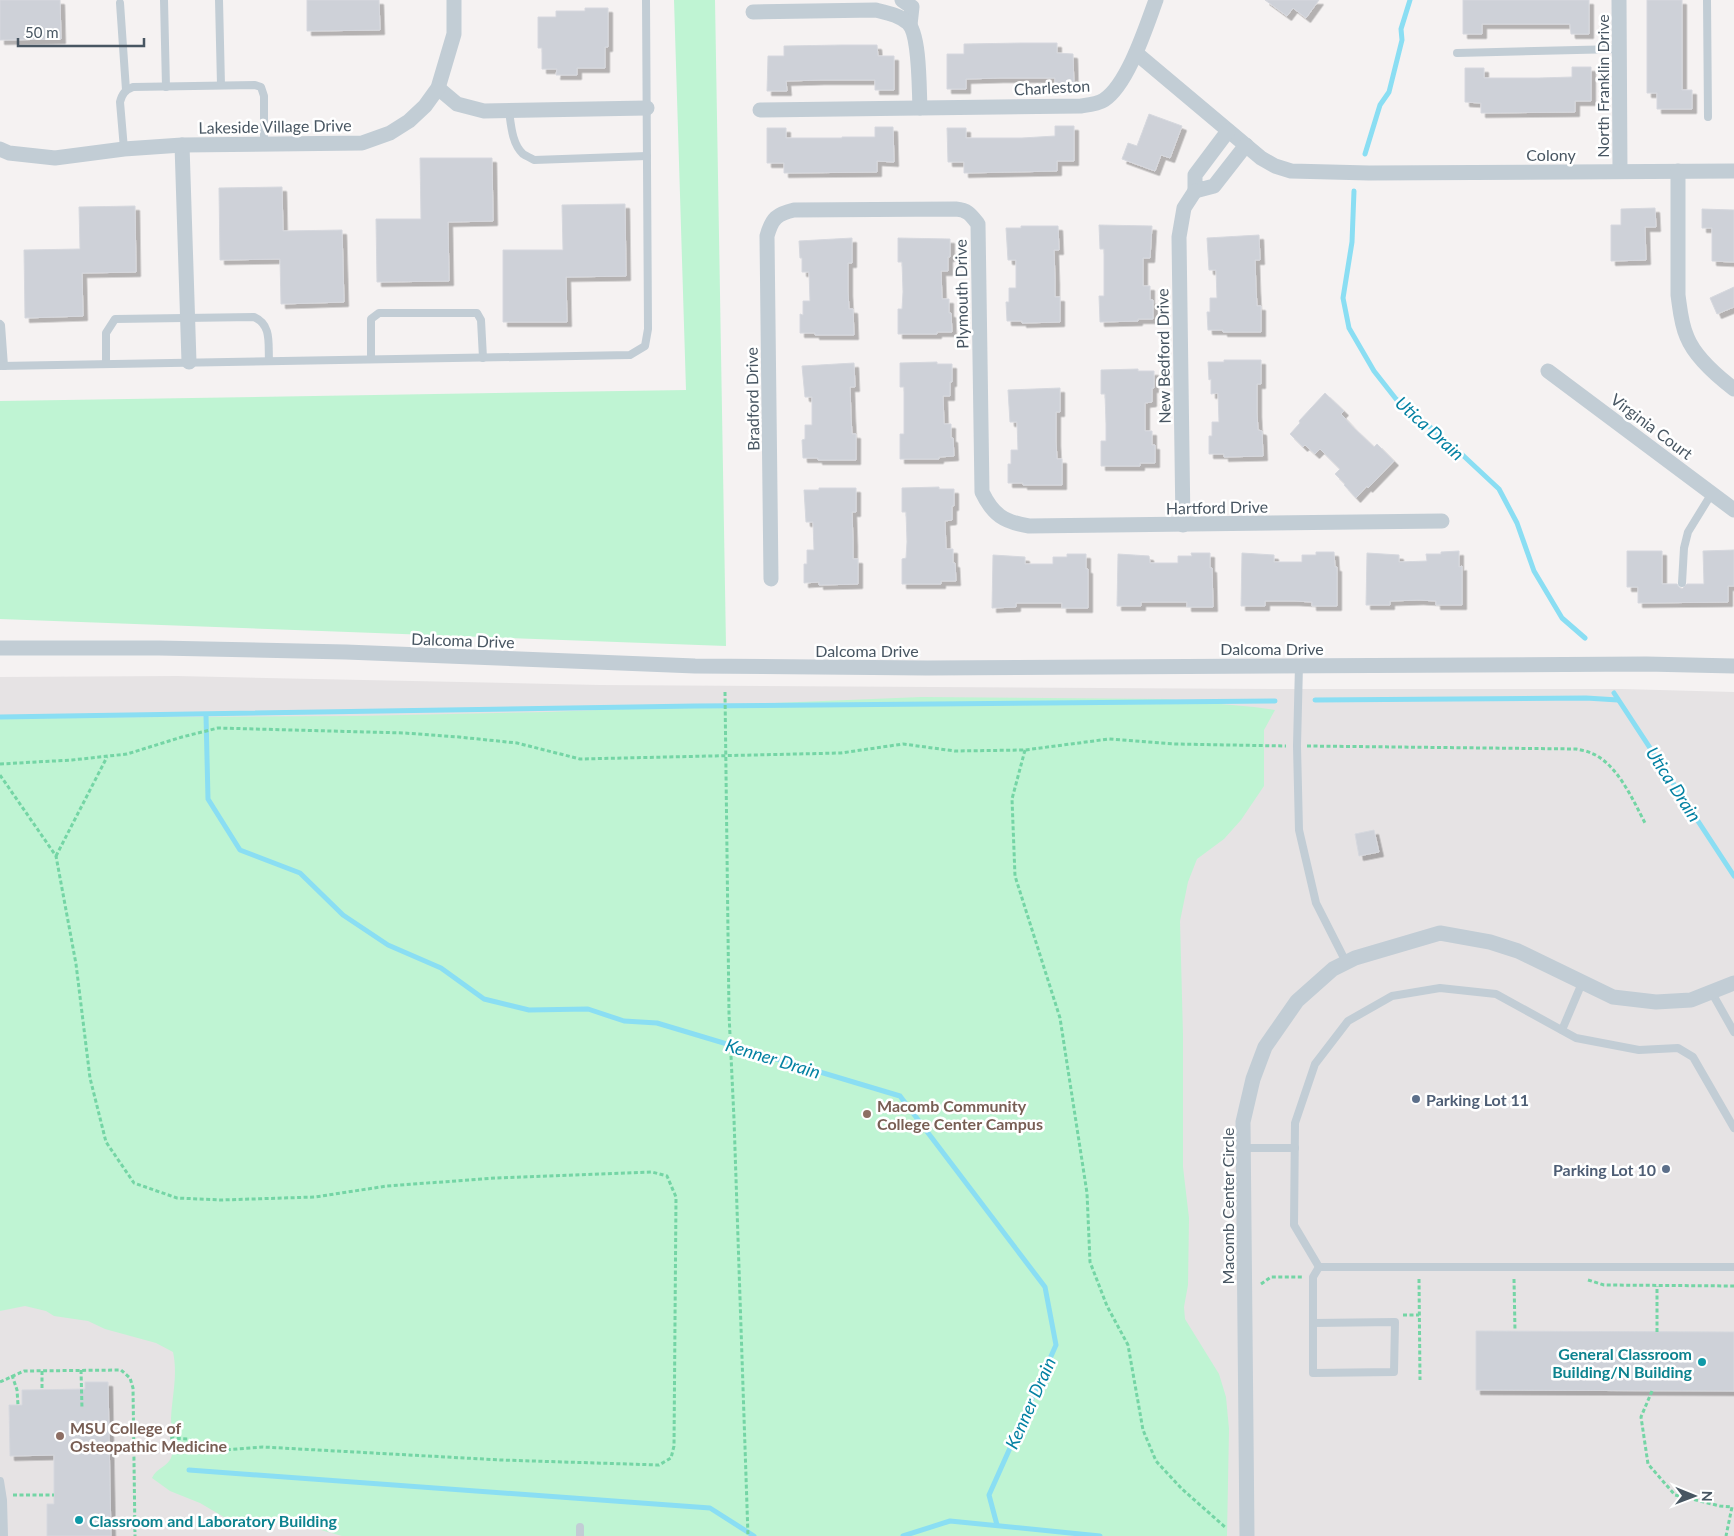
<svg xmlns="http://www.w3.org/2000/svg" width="1734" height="1536" font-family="Lato,sans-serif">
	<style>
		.education { fill: #e6e3e4 }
		.green { fill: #bff4d3 }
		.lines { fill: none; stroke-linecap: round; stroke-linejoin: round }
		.stream { stroke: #8adef3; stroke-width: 5 }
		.building { fill: #ced1d8; stroke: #d6d8de; filter: url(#shadow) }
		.path { stroke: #74d5a5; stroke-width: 3; stroke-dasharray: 4 2.5; stroke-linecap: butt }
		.lane { stroke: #c2cdd5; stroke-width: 8 }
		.street { stroke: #c2cdd5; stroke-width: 15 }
		.service-dot { fill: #5c6f8a; stroke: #fff; stroke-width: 2 }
		.education-dot { fill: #8d6e63; stroke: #fff; stroke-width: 2 }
		.culture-dot { fill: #0f9aa8; stroke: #fff; stroke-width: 2 }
		.labels { text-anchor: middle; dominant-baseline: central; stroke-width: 5; stroke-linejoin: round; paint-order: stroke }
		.street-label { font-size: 16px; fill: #485662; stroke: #fff }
		.service-label { font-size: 16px; font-weight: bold; fill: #4e5e75; stroke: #fff; text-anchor: start }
		.education-label { font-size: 16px; font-weight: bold; fill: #785e54; stroke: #fff; text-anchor: start }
		.culture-label { font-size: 16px; font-weight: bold; fill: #0d838f; stroke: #fff; text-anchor: end }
		.water-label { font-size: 18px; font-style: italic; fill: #0381a2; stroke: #fff }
	</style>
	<defs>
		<filter id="shadow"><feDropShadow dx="4.5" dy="4.5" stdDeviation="0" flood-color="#0004"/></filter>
	</defs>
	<rect width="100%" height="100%" fill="#f5f2f2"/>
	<path class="education" d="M 177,676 L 600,685 L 1277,689 L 1622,689 L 1734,692 L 1734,1536 L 0,1536 L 0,677 Z"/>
	<g class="green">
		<path d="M 674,0 L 715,0 L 726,646 L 0,619 L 0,401 L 686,390 Z"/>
		<path d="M 921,697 L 1165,699 L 1254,707 L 1275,710 L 1264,730 L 1264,786 L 1241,820 L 1224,839 L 1197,859 L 1188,882 L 1180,921 L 1183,1035 L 1183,1167 L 1189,1218 L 1188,1285 L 1184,1307 L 1185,1319 L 1219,1374 L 1226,1397 L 1229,1429 L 1227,1536 L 342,1536 L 321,1530 L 299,1521 L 281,1521 L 253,1527 L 234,1523 L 200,1503 L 170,1491 L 152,1478 C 156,1468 167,1467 171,1458 C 175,1447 171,1431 171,1419 C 172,1396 178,1375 173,1352 L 156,1343 L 105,1329 L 88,1321 L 54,1316 L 46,1311 L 25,1306 L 0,1311 L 0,718 L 357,716 L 548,712 Z"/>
	</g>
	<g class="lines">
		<g class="stream">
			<path d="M 1365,154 L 1380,105 L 1389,92 L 1402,40 L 1401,29 L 1410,0"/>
			<path d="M 1354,191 L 1352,242 L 1343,298 L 1349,328 L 1374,371 L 1396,399 L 1454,447 L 1499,489 L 1517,523 L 1534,571 L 1562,618 L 1585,638"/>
			<path d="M 1614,693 L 1734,876"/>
			<path d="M 1315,700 L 1586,698 L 1618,700"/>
			<path d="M 206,715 L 208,799 L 240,850 L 300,873 L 343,915 L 388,945 L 441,968 L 484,999 L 529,1010 L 588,1009 L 624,1021 L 657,1023 L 900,1096 L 1045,1287 L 1056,1345 L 989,1495 L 997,1525"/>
			<path d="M 0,717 L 695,706 L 1275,701"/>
			<path d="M 189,1470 L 710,1508 L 754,1536"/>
			<path d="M 903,1536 L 950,1521 L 1100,1536"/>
		</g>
	</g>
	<g class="building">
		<path d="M 0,0 L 60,0 L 61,39 L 0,40 Z"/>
		<path d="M 307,0 L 379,0 L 380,30 L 307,31 Z"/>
		<path d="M 1265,0 L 1319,0 L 1306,18 L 1293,8 L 1287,16 Z"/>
		<path d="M 1463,0 L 1589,0 L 1589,34 L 1571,34 L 1570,24 L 1482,24 L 1482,34 L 1463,34 Z"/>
		<path d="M 1647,0 L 1682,0 L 1682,90 L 1692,90 L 1692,109 L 1657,109 L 1657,93 L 1647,93 Z"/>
		<path d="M 585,8 L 608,8 L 608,47 L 605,47 L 605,68 L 577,68 L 577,75 L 556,75 L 557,69 L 542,69 L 542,48 L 538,48 L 538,17 L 556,17 L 556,11 L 585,11 Z"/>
		<path d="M 1022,43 L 1057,43 L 1057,53 L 1073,54 L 1074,88 L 1055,88 L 1055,78 L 999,78 L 966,79 L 966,89 L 947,89 L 947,54 L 964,54 L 964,44 Z"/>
		<path d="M 842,45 L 877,45 L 878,56 L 894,56 L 894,90 L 875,90 L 875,80 L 820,80 L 786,81 L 787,91 L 767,91 L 768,56 L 784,56 L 784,46 Z"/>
		<path d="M 1572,67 L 1591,67 L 1591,101 L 1575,101 L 1575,112 L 1481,113 L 1481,103 L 1465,102 L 1465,68 L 1484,68 L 1484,78 L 1539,78 L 1572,77 Z"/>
		<path d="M 1149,114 L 1182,126 L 1170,158 L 1161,155 L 1155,171 L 1122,159 L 1128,143 L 1137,146 Z"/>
		<path d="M 1055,126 L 1074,126 L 1074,161 L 1057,161 L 1057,171 L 964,173 L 964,162 L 948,162 L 947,128 L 966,128 L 966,138 L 1022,138 L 1055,136 Z"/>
		<path d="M 875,127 L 893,127 L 894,162 L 877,161 L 877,172 L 784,173 L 784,163 L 767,163 L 767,128 L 786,128 L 786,138 L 842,138 L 842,137 L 875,137 Z"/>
		<path d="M 420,158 L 492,158 L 493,221 L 448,222 L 449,281 L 377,282 L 376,219 L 421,219 Z"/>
		<path d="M 282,187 L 283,231 L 342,230 L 344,302 L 281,304 L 280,259 L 220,260 L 219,188 Z"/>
		<path d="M 625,204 L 626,276 L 566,277 L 567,322 L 503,322 L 503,250 L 563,250 L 562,205 Z"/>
		<path d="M 135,206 L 136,272 L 82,273 L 83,316 L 25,318 L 24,250 L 80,249 L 79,207 Z"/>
		<path d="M 1655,208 L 1656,227 L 1645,227 L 1646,260 L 1611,261 L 1611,225 L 1621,225 L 1621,209 Z"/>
		<path d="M 1702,209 L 1734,210 L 1734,262 L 1712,261 L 1712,228 L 1702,228 Z"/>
		<path d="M 1099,225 L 1152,226 L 1150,258 L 1143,258 L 1143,286 L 1150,286 L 1150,300 L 1153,300 L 1153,319 L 1138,319 L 1138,321 L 1100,322 L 1099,296 L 1104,296 L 1104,249 L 1100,249 Z"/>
		<path d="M 1021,226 L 1058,226 L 1059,250 L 1054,250 L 1055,280 L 1055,297 L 1060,297 L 1060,322 L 1022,323 L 1022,321 L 1007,321 L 1006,302 L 1009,302 L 1009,288 L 1016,288 L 1016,260 L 1008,260 L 1006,228 L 1021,228 Z"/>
		<path d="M 1259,235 L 1260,260 L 1255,260 L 1256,289 L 1257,306 L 1261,306 L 1261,332 L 1223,332 L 1223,330 L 1208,330 L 1207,312 L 1210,312 L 1210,298 L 1217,298 L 1216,270 L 1209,270 L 1207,238 Z"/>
		<path d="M 852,238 L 852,263 L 848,263 L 848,292 L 849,309 L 853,309 L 854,335 L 815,335 L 815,333 L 800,333 L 800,314 L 803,315 L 803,301 L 810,301 L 809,272 L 802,272 L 802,258 L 800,258 L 799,241 Z"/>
		<path d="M 898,238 L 950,239 L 950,257 L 948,257 L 948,271 L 941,271 L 942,299 L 949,299 L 949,313 L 951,313 L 952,332 L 937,332 L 937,334 L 898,334 L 898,309 L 902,309 L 903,292 L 902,262 L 898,262 Z"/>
		<path d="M 1734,287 L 1734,307 L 1717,314 L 1710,298 Z"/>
		<path d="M 1224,360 L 1261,360 L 1261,384 L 1257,384 L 1257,413 L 1258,430 L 1262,431 L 1263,456 L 1224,457 L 1224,454 L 1209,454 L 1209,436 L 1212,436 L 1212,422 L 1219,422 L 1218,393 L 1211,394 L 1211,379 L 1209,380 L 1208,362 L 1224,362 Z"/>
		<path d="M 937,362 L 937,364 L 952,364 L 952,382 L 950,382 L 950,396 L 943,396 L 944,424 L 951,424 L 951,438 L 953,438 L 954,456 L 939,457 L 939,459 L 900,459 L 900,434 L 904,434 L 904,387 L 900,387 L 900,363 Z"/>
		<path d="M 854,363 L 855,387 L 850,387 L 851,417 L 852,434 L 856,434 L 856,460 L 818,460 L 818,458 L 803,458 L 802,440 L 805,439 L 805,425 L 812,425 L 812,397 L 805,397 L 802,366 Z"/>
		<path d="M 1138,369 L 1138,371 L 1154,371 L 1154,388 L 1152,388 L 1152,402 L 1145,403 L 1145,431 L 1152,431 L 1152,445 L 1155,445 L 1155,463 L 1140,463 L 1140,466 L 1101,466 L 1101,441 L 1106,441 L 1106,424 L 1105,394 L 1101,394 L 1101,370 Z"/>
		<path d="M 1060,388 L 1060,412 L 1056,412 L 1056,442 L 1057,459 L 1062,459 L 1062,485 L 1023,485 L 1023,483 L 1008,483 L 1008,464 L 1011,464 L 1011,450 L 1018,450 L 1017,422 L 1010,422 L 1008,390 Z"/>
		<path d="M 1325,393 L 1344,411 L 1341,414 L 1353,427 L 1374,447 L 1377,444 L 1394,461 L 1368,488 L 1367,486 L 1356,498 L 1344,485 L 1345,484 L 1335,474 L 1340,469 L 1320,449 L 1315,454 L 1305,445 L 1303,447 L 1290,434 L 1300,423 L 1299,421 Z"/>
		<path d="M 939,487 L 939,489 L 954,489 L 954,506 L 952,506 L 952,520 L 945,521 L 946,549 L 953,549 L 953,563 L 955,563 L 956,581 L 941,581 L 941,584 L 902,584 L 902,559 L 906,558 L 907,542 L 906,512 L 902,512 L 902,488 Z"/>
		<path d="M 819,488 L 856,488 L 856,512 L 852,512 L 853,542 L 853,559 L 858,559 L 858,584 L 819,585 L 819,582 L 804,583 L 804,564 L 807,564 L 807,550 L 814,550 L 813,522 L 806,522 L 804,490 L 819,490 Z"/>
		<path d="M 1734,550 L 1734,586 L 1728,586 L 1728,602 L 1638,603 L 1638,587 L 1627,587 L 1627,551 L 1662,551 L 1662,584 L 1677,584 L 1679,587 L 1682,589 L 1687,584 L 1704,584 L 1703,551 Z"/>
		<path d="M 1459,551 L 1459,567 L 1462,566 L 1462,605 L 1436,605 L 1436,601 L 1419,600 L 1390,601 L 1390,605 L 1366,605 L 1367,553 L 1399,555 L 1399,562 L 1427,561 L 1426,554 L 1441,554 L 1441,552 Z"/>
		<path d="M 1316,552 L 1334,552 L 1335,567 L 1337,567 L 1337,606 L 1312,606 L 1312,602 L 1295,601 L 1265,601 L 1265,606 L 1241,606 L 1242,553 L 1274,555 L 1274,562 L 1302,562 L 1302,555 L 1316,555 Z"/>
		<path d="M 1191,553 L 1210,553 L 1210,568 L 1212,568 L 1213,607 L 1187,607 L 1187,602 L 1141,602 L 1141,606 L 1117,606 L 1118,554 L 1149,556 L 1150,563 L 1178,563 L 1178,556 L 1192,556 Z"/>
		<path d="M 1067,554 L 1086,554 L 1086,569 L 1088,569 L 1088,608 L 1062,608 L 1062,603 L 1016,603 L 1016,607 L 992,608 L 993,555 L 1025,557 L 1025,564 L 1053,564 L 1053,557 L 1067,557 Z"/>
		<path d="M 1374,830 L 1379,852 L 1359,856 L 1355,834 Z"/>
		<path d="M 1476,1331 L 1734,1332 L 1734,1391 L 1476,1390 Z"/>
		<path d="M 85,1382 L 108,1382 L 111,1536 L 47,1536 L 47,1504 L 54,1504 L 54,1455 L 10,1456 L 9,1405 L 22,1405 L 22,1390 L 85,1389 Z"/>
	</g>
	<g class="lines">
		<g class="path">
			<path d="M 725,692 L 729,1014 L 734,1119 L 748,1536"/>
			<path d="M 1307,746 L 1576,749 C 1581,750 1587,751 1591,753 C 1617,763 1633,800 1645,823"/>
			<path d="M 1025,750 L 1012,799 L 1015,876 L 1060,1018 L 1087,1193 L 1090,1262 L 1107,1306 L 1128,1345 L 1143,1430 L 1156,1461 L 1182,1489 L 1225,1527"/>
			<path d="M 0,764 L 72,760 L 127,754 L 182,737 L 218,728 L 404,733 L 459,737 L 517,743 L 580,759 L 841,753 L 903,744 L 955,751 L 1025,750 L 1109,739 L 1174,744 L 1286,746"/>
			<path d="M 0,775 L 56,856 L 76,964 L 90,1078 L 106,1142 L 134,1183 L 177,1198 L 221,1200 L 315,1197 L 387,1186 L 496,1178 L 652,1172 L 667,1176 L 676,1197 L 674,1446 L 671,1458 L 659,1465 L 501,1460 L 263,1447 L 225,1450 L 205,1446 L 189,1439 L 169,1438"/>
			<path d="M 56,856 L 107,757"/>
			<path d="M 1419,1279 L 1420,1380"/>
			<path d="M 1514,1279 L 1515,1331"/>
			<path d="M 1588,1280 L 1604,1285 L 1734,1286"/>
			<path d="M 1261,1284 L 1271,1277 L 1302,1277"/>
			<path d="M 1403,1315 L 1419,1315"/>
			<path d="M 1657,1332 L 1657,1286"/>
			<path d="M 81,1370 L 82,1409"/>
			<path d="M 42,1371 L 42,1390"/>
			<path d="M 12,1375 L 17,1390 L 18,1405"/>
			<path d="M 0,1382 L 24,1371 L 121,1370 L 130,1378 L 133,1388 L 135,1536"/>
			<path d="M 1652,1391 L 1641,1417 L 1648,1464 L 1675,1495 L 1720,1506 L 1732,1507 L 1726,1536"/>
			<path d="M 13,1495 L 54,1495"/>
		</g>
		<g class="lane">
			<path d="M 164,0 L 166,87"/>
			<path d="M 219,0 L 221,85"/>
			<path d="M 1707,0 L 1708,117"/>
			<path d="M 120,3 L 126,90"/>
			<path d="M 1457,53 L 1619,49"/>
			<path d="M 509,111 C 511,125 512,144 523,154 C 526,156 531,158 534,160 L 647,156"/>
			<path d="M 124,149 L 120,102 C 122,94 125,90 133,87 L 255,85 L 261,87 L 264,96 L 264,144"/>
			<path d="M 0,324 L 1,325 L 4,366"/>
			<path d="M 371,359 L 371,319 L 379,313 L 477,313 L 481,320 L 483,358"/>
			<path d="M 106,364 L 106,333 L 115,319 L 254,317 C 272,325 268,343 269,361"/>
			<path d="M 0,366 L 630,355 L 645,346 L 648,329 L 646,0"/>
			<path d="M 1682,583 L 1684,548 L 1688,532 L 1712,493"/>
			<path d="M 1299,665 L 1297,746 L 1299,830 L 1316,903 L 1346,962"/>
			<path d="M 1712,993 L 1734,1032"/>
			<path d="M 1562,1030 L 1582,983"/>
			<path d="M 1734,1128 L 1693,1057 L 1678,1048 L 1639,1050 L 1576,1038 L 1496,994 L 1440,988 L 1392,996 L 1348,1021 L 1315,1064 L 1295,1123 L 1294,1225 L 1319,1267 L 1734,1267"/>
			<path d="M 1243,1148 L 1295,1148"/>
			<path d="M 1313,1323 L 1395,1322 L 1394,1372 L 1313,1373 L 1313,1277 L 1319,1267"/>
			<path d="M 0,1481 L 3,1500 L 4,1536"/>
			<path d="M 580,1527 L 580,1536"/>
		</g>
		<g class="street">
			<path d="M 902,0 L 912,7 L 910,25"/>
			<path d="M 1619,0 L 1620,171"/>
			<path d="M 753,12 L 876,10 C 888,13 899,15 908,23 C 920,34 919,91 920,108"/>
			<path d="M 1136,53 L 1261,158 L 1275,166 L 1291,171 L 1369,173 L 1734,171"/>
			<path d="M 438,88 L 457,104 L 484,111 L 647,108"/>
			<path d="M 760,110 L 1081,106 C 1088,105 1098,104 1104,100 C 1128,84 1146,27 1156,0"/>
			<path d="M 1228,131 L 1195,175 L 1195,191 L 1214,186 L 1246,145"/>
			<path d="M 182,145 L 189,362"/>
			<path d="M 0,149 L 9,153 L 55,158 L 124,149 L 182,145 L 362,143 L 390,133 L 409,121 L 425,106 L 438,88 L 454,34 L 454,0"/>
			<path d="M 1678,171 L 1678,295 C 1680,309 1681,324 1687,337 C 1695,357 1717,376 1734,389"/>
			<path d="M 1548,371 L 1734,510"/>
			<path d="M 1183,525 L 1179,237 L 1184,208 L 1195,191"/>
			<path d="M 771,579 L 767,236 C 772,218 777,214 794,210 L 956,209 C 968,210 971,215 978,224 L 982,492 C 993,515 1004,522 1029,526 L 1442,521"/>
			<path d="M 0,648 L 159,648 L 346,652 L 695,666 L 927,668 L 1646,664 L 1734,666"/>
			<path d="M 1247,1536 L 1243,1122 L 1253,1079 L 1265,1047 L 1297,1001 L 1333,969 L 1355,958 L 1440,933 L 1490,942 L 1518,951 L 1613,997 L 1656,1002 L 1691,1000 L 1734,983"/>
		</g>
	</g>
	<g class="service-dot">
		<circle cx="1416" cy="1099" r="5"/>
		<circle cx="1666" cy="1169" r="5"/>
	</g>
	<g class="education-dot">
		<circle cx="867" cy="1114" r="5"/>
		<circle cx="60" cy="1436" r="5"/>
	</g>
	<g class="culture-dot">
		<circle cx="1702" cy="1362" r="5"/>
		<circle cx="79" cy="1520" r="5"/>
	</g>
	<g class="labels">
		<g class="street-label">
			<text transform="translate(1602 86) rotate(-90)">North Franklin Drive</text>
			<text transform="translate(1052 87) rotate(-3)">Charleston</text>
			<text transform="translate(275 126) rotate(-1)">Lakeside Village Drive</text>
			<text x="1551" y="154">Colony</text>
			<text transform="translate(961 294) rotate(-91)">Plymouth Drive</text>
			<text transform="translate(1163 356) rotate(-91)">New Bedford Drive</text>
			<text transform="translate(752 399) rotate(-91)">Bradford Drive</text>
			<text transform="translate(1652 426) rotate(37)">Virginia Court</text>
			<text transform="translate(1217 507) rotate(-1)">Hartford Drive</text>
			<text transform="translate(463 640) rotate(2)">Dalcoma Drive</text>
			<text x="1272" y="648">Dalcoma Drive</text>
			<text x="867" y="650">Dalcoma Drive</text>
			<text transform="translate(1227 1206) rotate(-90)">Macomb Center Circle</text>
		</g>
		<g class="service-label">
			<text x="1426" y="1099">Parking Lot 11</text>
			<text x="1656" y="1169" text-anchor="end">Parking Lot 10</text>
		</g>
		<g class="education-label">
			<text x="877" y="1105">Macomb Community<tspan x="877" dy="18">College Center Campus</tspan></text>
			<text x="70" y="1427">MSU College of<tspan x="70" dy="18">Osteopathic Medicine</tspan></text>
		</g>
		<g class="culture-label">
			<text x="1692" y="1353">General Classroom<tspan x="1692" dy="18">Building/N Building</tspan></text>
			<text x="89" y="1520" text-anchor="start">Classroom and Laboratory Building</text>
		</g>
		<g class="water-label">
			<text transform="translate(1430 428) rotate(42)">Utica Drain</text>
			<text transform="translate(1674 784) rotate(57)">Utica Drain</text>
			<text transform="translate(773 1058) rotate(17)">Kenner Drain</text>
			<text transform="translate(1030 1403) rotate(-66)">Kenner Drain</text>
		</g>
	</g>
	<g transform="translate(1694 1496) rotate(91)" stroke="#ffffff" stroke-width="4" paint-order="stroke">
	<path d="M0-4L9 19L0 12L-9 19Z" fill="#485662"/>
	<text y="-8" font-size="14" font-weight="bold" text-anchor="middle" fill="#485662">N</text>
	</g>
	<path d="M18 38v8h126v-8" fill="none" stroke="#485662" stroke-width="2.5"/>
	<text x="25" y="38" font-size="15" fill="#485662" stroke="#ffffff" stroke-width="4" paint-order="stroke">50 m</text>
</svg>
